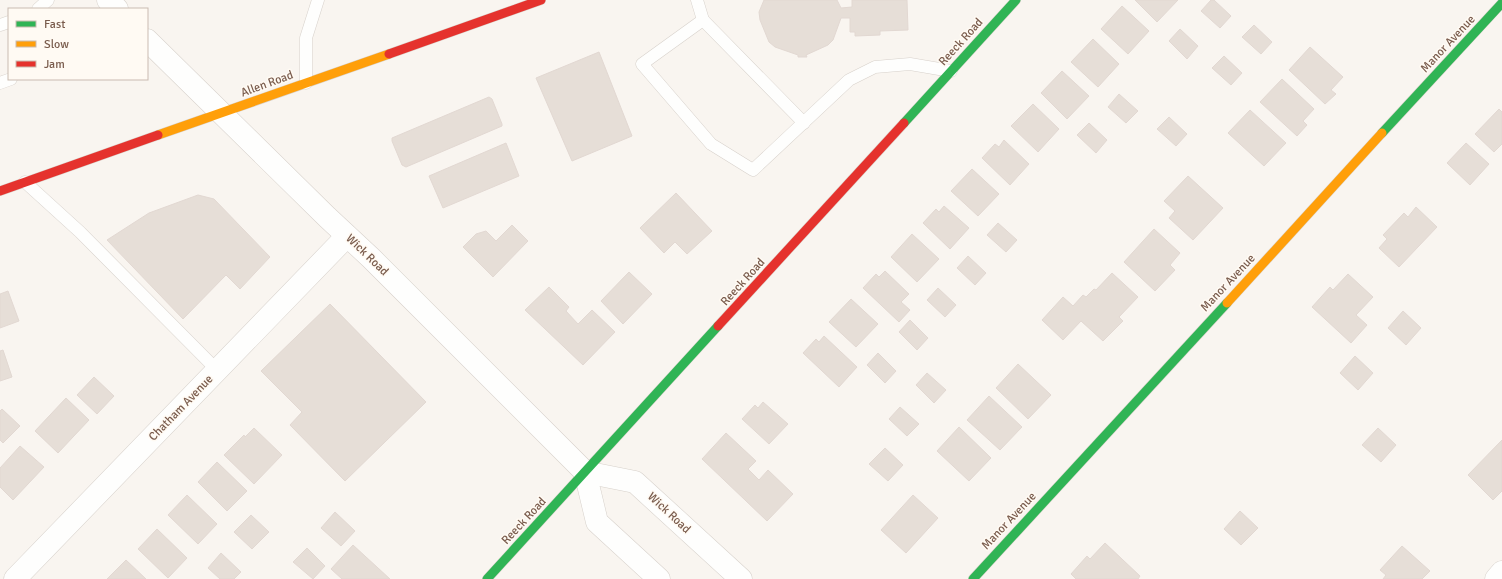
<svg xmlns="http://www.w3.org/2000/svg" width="1502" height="579" font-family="Signika,sans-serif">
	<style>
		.building { fill: #e6ded7; stroke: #e2d8d2 }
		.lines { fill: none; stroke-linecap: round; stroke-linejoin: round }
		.lane-casing { stroke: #d7d1cb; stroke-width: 13 }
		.street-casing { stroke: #d7d1cb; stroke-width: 23 }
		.fast-casing { stroke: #d9d2cb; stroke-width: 10 }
		.slow-casing { stroke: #d9d2cb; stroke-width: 10 }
		.jam-casing { stroke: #d9d2cb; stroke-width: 10 }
		.lane { stroke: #fefefd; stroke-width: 12 }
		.street { stroke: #fefefd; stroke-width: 22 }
		.fast { stroke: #30b455; stroke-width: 9 }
		.slow { stroke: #ff9f0a; stroke-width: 9 }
		.jam { stroke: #e5322d; stroke-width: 9 }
		.labels { text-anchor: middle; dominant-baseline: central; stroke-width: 3; stroke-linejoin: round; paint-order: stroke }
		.street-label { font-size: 12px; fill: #7a5c4d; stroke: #fffaf3 }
	</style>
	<rect width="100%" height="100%" fill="#f9f5f0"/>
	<g class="building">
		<path d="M 764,0 L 837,0 L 841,8 L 852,7 L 852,0 L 907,0 L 908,30 L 880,31 L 880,35 L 855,36 L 855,32 L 850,32 L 850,18 L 841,18 L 833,40 L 828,45 L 806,55 L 807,57 L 798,57 L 798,55 L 775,47 L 769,42 L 760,20 L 759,12 Z"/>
		<path d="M 1135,0 L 1178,0 L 1157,22 Z"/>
		<path d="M 1211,0 L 1214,0 L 1231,16 L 1220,28 L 1201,11 Z"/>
		<path d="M 1122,6 L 1149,31 L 1128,54 L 1101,29 Z"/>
		<path d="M 1254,25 L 1272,42 L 1261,54 L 1242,37 Z"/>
		<path d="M 1180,29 L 1198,46 L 1187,59 L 1169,41 Z"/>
		<path d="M 1093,39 L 1119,64 L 1098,87 L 1071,62 Z"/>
		<path d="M 1310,47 L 1343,77 L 1331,90 L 1336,94 L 1325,104 L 1289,70 Z"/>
		<path d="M 599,52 L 632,136 L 572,161 L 536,78 Z"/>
		<path d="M 1224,56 L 1242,73 L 1231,85 L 1212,68 Z"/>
		<path d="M 1062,71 L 1089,96 L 1067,119 L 1041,93 Z"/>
		<path d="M 1282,79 L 1314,109 L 1303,121 L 1307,125 L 1297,136 L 1260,102 Z"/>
		<path d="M 1119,94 L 1138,111 L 1126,123 L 1108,107 Z"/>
		<path d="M 489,97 L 492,99 L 502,124 L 502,126 L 406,167 L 402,165 L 392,141 L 392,138 Z"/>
		<path d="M 1033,104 L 1059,129 L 1038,152 L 1011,126 Z"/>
		<path d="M 1499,109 L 1502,112 L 1502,144 L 1494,152 L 1475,134 Z"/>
		<path d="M 1250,110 L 1286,143 L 1264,166 L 1228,133 Z"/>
		<path d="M 1169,117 L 1187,134 L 1176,146 L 1157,129 Z"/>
		<path d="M 1089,123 L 1107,140 L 1096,153 L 1077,135 Z"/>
		<path d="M 1004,140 L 1029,164 L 1010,185 L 982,158 L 995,144 L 999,147 Z"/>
		<path d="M 506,143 L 519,176 L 443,208 L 429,176 Z"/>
		<path d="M 1466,143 L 1489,164 L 1470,185 L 1447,163 Z"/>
		<path d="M 972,169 L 999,194 L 978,216 L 951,191 Z"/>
		<path d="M 1188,176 L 1223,208 L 1193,240 L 1169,218 L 1175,211 L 1164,201 Z"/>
		<path d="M 676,193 L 712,231 L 687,254 L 675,242 L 664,253 L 640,228 Z"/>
		<path d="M 198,195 L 214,199 L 270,257 L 240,289 L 226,275 L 183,319 L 107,240 L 149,213 Z"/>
		<path d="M 944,206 L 969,228 L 950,249 L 923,223 L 936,209 L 939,212 Z"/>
		<path d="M 1416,207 L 1437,227 L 1399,267 L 1379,248 L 1387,239 L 1383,235 L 1404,213 L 1408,217 Z"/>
		<path d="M 998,223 L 1017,240 L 1006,252 L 987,235 Z"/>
		<path d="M 512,225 L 528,241 L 493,277 L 463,247 L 476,234 L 486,231 L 496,241 Z"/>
		<path d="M 1154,229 L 1180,253 L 1170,265 L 1175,270 L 1155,291 L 1124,262 Z"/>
		<path d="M 912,234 L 939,259 L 917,282 L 891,257 Z"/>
		<path d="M 968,256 L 986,273 L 975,285 L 957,268 Z"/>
		<path d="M 885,271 L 909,294 L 901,302 L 910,310 L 899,322 L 863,288 L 876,274 L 879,277 Z"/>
		<path d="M 629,272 L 652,294 L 623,324 L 601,301 Z"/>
		<path d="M 1112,273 L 1138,297 L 1119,317 L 1123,321 L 1103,341 L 1081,321 L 1063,340 L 1042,320 L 1063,297 L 1073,306 L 1083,295 L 1086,297 L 1094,289 L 1096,290 Z"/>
		<path d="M 1348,274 L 1373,297 L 1356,315 L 1367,325 L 1351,343 L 1312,307 L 1330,287 L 1333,290 Z"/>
		<path d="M 549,287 L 569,307 L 566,311 L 578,324 L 592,310 L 615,332 L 583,365 L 525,310 Z"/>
		<path d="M 938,288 L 956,305 L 945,317 L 927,300 Z"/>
		<path d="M 8,291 L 19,321 L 0,328 L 0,294 Z"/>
		<path d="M 851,299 L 878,324 L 856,347 L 829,322 Z"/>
		<path d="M 330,304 L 426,402 L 345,481 L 290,425 L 302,412 L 261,371 Z"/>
		<path d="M 1403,311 L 1421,328 L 1406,345 L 1388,328 Z"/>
		<path d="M 910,320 L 928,338 L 917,350 L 899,332 Z"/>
		<path d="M 824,336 L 857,367 L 839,387 L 803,353 L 816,339 L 819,342 Z"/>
		<path d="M 3,350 L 12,377 L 0,381 L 0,351 Z"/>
		<path d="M 878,353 L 896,371 L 885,383 L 867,365 Z"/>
		<path d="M 1355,356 L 1373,373 L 1358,390 L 1340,373 Z"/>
		<path d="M 1018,364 L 1051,395 L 1028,419 L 996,388 Z"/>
		<path d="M 927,373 L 946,390 L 934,403 L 916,385 Z"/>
		<path d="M 94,377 L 114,396 L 97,414 L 77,395 Z"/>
		<path d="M 989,396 L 1022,427 L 1000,450 L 967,420 Z"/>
		<path d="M 66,398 L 89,420 L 58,453 L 35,431 Z"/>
		<path d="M 763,402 L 788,424 L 769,444 L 742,419 L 755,405 L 758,408 Z"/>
		<path d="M 900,407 L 919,424 L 907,436 L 889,419 Z"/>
		<path d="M 2,409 L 20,426 L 3,443 L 0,440 L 0,411 Z"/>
		<path d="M 959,427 L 991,458 L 969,481 L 937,451 Z"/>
		<path d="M 254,428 L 282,455 L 254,484 L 224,455 L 244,435 L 245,437 Z"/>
		<path d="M 1378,428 L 1396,445 L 1381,462 L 1362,445 Z"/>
		<path d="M 726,433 L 756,461 L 748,469 L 759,480 L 768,470 L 793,494 L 767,521 L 702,459 Z"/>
		<path d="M 1502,440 L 1502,491 L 1493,500 L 1468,475 Z"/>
		<path d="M 20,446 L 44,467 L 13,500 L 0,487 L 0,468 Z"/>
		<path d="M 885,448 L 903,465 L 888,481 L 869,464 Z"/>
		<path d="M 217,462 L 247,491 L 227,511 L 198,482 Z"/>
		<path d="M 187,495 L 217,524 L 198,544 L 168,515 Z"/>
		<path d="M 913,495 L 938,518 L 906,553 L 881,530 Z"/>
		<path d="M 1240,511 L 1258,528 L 1241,545 L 1224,529 Z"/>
		<path d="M 335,512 L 355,531 L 341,546 L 321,528 Z"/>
		<path d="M 251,515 L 269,532 L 252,549 L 234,532 Z"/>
		<path d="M 157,529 L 187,558 L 168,578 L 138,549 Z"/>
		<path d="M 1105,543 L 1140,576 L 1138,579 L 1076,579 L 1071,574 L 1087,556 L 1090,559 Z"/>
		<path d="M 353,545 L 390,579 L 342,579 L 331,569 Z"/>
		<path d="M 1402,546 L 1430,571 L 1422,579 L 1383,579 L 1386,575 L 1380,570 Z"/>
		<path d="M 307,548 L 325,566 L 313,579 L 293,562 Z"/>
		<path d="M 221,553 L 241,572 L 234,579 L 220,579 L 208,568 Z"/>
		<path d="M 126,560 L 146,579 L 107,579 Z"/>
	</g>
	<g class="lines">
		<g class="lane-casing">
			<g id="lane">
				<path d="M 697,0 L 703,20 L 642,64 L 711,144 L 753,170 L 849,80 L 875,67 L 910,64 L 951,71"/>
				<path d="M 38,9 L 48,0"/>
				<path d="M 703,20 L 804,123"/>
				<path d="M 0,25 L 9,22"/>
				<path d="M 0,83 L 11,79"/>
				<path d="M 306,83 L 306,38 L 318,0"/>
				<path d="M 25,182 L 80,232 L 217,370"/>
			</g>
		</g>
		<g class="street-casing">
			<g id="street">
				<path d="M 108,0 L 117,9"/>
				<path d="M 147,40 L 327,217 L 371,258 L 585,472 L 597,522 L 659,579"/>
				<path d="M 585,472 L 635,482 L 741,579"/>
				<path d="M 15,579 L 347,236"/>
				<path d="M 1496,579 L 1502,572"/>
			</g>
		</g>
		<g class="fast-casing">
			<g id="fast">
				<path d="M 904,123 L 1016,0"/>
				<path d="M 1382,133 L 1502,3"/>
				<path d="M 487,579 L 718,326"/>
				<path d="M 973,579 L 1227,303"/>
			</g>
		</g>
		<g class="slow-casing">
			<g id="slow">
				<path d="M 158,135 L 389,54"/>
				<path d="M 1227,303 L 1382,133"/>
			</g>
		</g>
		<g class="jam-casing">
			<g id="jam">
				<path d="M 389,54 L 541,0"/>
				<path d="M 0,191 L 158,135"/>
				<path d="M 718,326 L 904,123"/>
			</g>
		</g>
		<use href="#lane" class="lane"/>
		<use href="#street" class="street"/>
		<use href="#fast" class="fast"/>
		<use href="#slow" class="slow"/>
		<use href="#jam" class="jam"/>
	</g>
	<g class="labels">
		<g class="street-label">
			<text transform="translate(961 42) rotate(-48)">Reeck Road</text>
			<text transform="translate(1448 44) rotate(-47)">Manor Avenue</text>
			<text transform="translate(267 84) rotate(-20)">Allen Road</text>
			<text transform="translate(367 255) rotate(44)">Wick Road</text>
			<text transform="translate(743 282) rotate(-48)">Reeck Road</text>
			<text transform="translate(1228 283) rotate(-47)">Manor Avenue</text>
			<text transform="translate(181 408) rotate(-46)">Chatham Avenue</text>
			<text transform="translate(669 513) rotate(43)">Wick Road</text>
			<text transform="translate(524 521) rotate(-47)">Reeck Road</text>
			<text transform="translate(1009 521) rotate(-47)">Manor Avenue</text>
		</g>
	</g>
	<rect x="8" y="8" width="140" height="72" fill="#fffaf3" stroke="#cabbb1"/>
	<rect x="16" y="21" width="20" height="6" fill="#30b455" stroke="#cabbb1"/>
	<text x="44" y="28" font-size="12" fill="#7a5c4d">Fast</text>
	<rect x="16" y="41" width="20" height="6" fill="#ff9f0a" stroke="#cabbb1"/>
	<text x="44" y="48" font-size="12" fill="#7a5c4d">Slow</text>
	<rect x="16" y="61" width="20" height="6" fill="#e5322d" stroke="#cabbb1"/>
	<text x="44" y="68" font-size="12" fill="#7a5c4d">Jam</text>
</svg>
